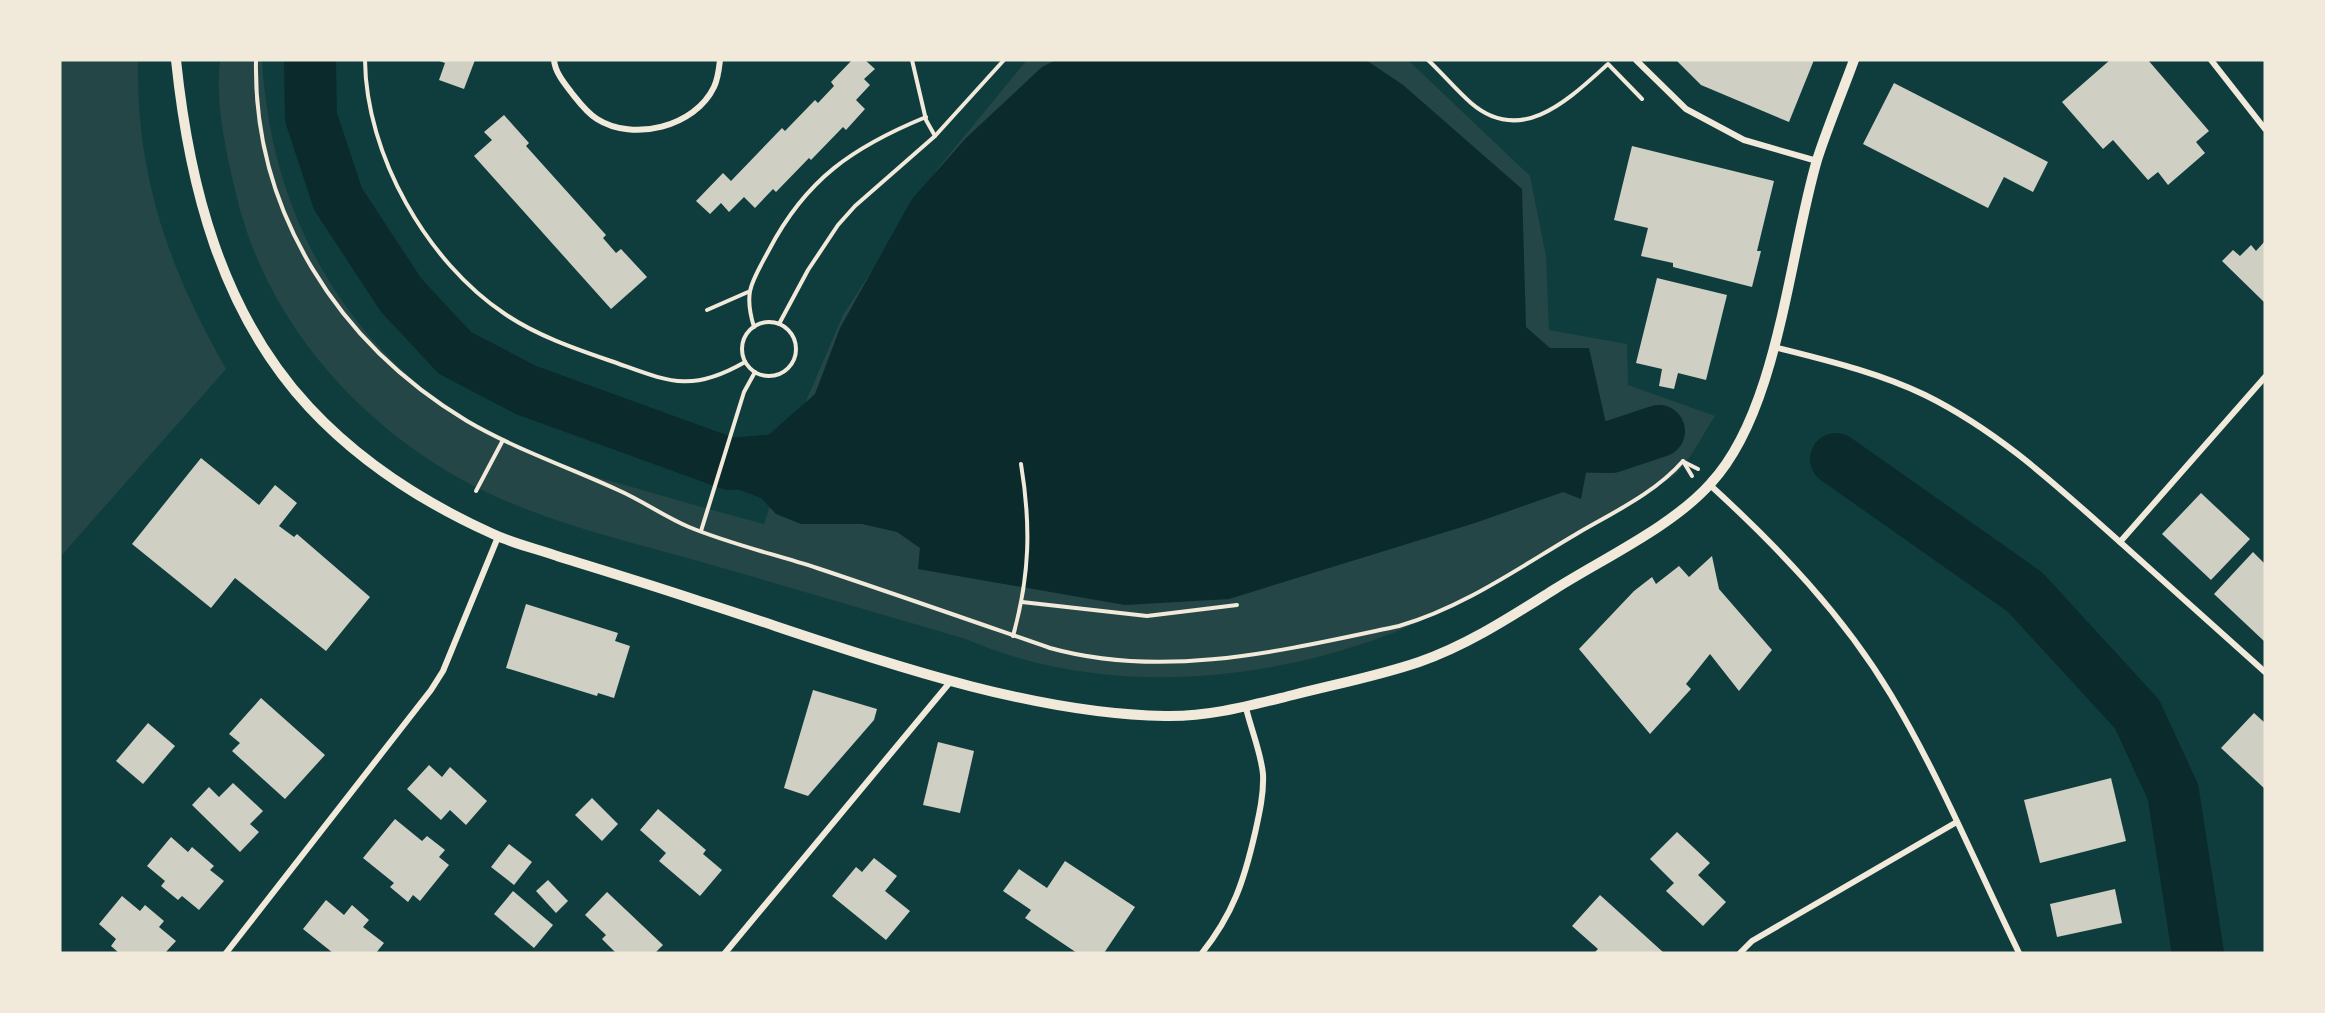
<svg xmlns="http://www.w3.org/2000/svg" width="2325" height="1013" font-family="'Fira Sans',sans-serif">
	<style>
		.green { fill: #244646 }
		.water { fill: #0a2a2b }
		.lines { fill: none; stroke-linecap: round; stroke-linejoin: round }
		.river { stroke: #0a2a2b; stroke-width: 52 }
		.building { fill: #cfcfc3 }
		.path { stroke: #f1e9da; stroke-width: 4 }
		.minor { stroke: #f1e9da; stroke-width: 6 }
		.tertiary { stroke: #f1e9da; stroke-width: 10 }
	</style>
	<rect width="100%" height="100%" fill="#0f3d3e"/>
	<g class="green">
		<path d="M 60,60 L 138,60 C 136,176 169,269 226,369 L 60,557 Z"/>
		<path d="M 220,60 L 262,60 C 272,236 365,377 525,452 C 558,468 593,476 628,486 C 673,499 718,512 764,524 L 801,413 L 843,315 L 938,168 L 1027,60 L 1408,60 L 1530,176 L 1546,256 L 1549,330 L 1627,344 L 1628,385 L 1715,416 C 1703,434 1692,457 1678,472 C 1669,481 1654,487 1643,494 C 1615,511 1586,528 1558,545 C 1501,580 1444,614 1382,637 C 1252,685 1094,695 966,639 C 879,614 792,588 705,563 C 638,544 569,528 506,501 C 377,446 268,332 236,194 C 226,151 215,105 220,60 Z"/>
	</g>
	<path class="water" d="M 1056,60 L 1366,60 L 1403,85 L 1522,189 L 1526,327 L 1550,348 L 1589,348 L 1614,459 L 1588,462 L 1581,499 L 1563,492 L 1475,523 L 1229,599 L 1125,605 L 918,569 L 920,548 L 897,532 L 862,524 L 801,524 L 776,514 L 761,498 L 724,484 L 738,439 L 764,439 L 815,394 L 840,328 L 912,199 L 966,138 L 1042,67 Z"/>
	<g class="lines">
		<g class="river">
			<path d="M 310,60 L 311,117 L 338,199 L 401,295 L 455,353 L 526,390 L 730,464 L 803,458"/>
			<path d="M 1540,446 L 1611,447 L 1659,431"/>
			<path d="M 1836,459 L 2025,592 L 2137,714 L 2173,792 L 2198,953"/>
		</g>
	</g>
	<g class="building">
		<path d="M 437,60 L 475,60 L 464,89 L 439,80 L 445,63 Z"/>
		<path d="M 852,60 L 865,60 L 875,69 L 864,79 L 870,85 L 856,100 L 865,109 L 846,130 L 843,127 L 811,160 L 809,158 L 776,192 L 773,189 L 755,208 L 744,197 L 729,212 L 721,203 L 710,214 L 696,201 L 723,173 L 731,181 L 782,128 L 785,131 L 815,100 L 818,103 L 834,86 L 831,82 Z"/>
		<path d="M 1676,60 L 1814,60 L 1789,122 L 1701,85 Z"/>
		<path d="M 2110,60 L 2148,60 L 2209,131 L 2196,142 L 2205,153 L 2168,185 L 2158,172 L 2148,180 L 2113,140 L 2103,149 L 2062,102 Z"/>
		<path d="M 1894,83 L 2048,162 L 2033,192 L 2004,177 L 1988,208 L 1863,144 Z"/>
		<path d="M 504,115 L 529,143 L 526,146 L 606,235 L 603,238 L 616,253 L 621,249 L 647,277 L 611,309 L 474,156 L 492,140 L 484,132 Z"/>
		<path d="M 1632,146 L 1774,181 L 1757,251 L 1761,251 L 1752,287 L 1673,267 L 1673,263 L 1641,256 L 1648,228 L 1614,220 Z"/>
		<path d="M 2265,241 L 2265,303 L 2222,261 L 2233,250 L 2240,256 L 2251,245 L 2256,251 Z"/>
		<path d="M 1657,278 L 1727,295 L 1706,380 L 1678,373 L 1674,389 L 1659,386 L 1662,369 L 1636,363 Z"/>
		<path d="M 201,458 L 259,505 L 275,485 L 297,503 L 279,526 L 294,537 L 297,534 L 370,597 L 326,651 L 235,578 L 211,608 L 132,544 Z"/>
		<path d="M 2201,493 L 2250,539 L 2211,580 L 2162,534 Z"/>
		<path d="M 2253,552 L 2265,564 L 2265,642 L 2214,594 Z"/>
		<path d="M 1712,556 L 1719,589 L 1772,650 L 1739,691 L 1710,654 L 1686,684 L 1691,689 L 1650,734 L 1579,649 L 1634,591 L 1652,577 L 1656,584 L 1679,566 L 1689,577 Z"/>
		<path d="M 526,604 L 618,633 L 615,641 L 630,646 L 614,698 L 598,693 L 597,696 L 506,668 Z"/>
		<path d="M 813,690 L 877,709 L 874,720 L 808,796 L 784,788 Z"/>
		<path d="M 261,698 L 325,755 L 285,799 L 232,751 L 240,743 L 229,734 Z"/>
		<path d="M 2254,713 L 2265,723 L 2265,789 L 2221,748 Z"/>
		<path d="M 148,723 L 175,746 L 143,784 L 116,761 Z"/>
		<path d="M 938,742 L 974,751 L 960,813 L 923,805 Z"/>
		<path d="M 429,765 L 442,777 L 450,767 L 487,801 L 466,825 L 450,810 L 441,820 L 407,789 Z"/>
		<path d="M 2111,778 L 2126,841 L 2040,863 L 2024,800 Z"/>
		<path d="M 233,783 L 263,811 L 250,824 L 259,832 L 240,852 L 192,805 L 209,787 L 219,797 Z"/>
		<path d="M 592,798 L 618,824 L 602,841 L 575,815 Z"/>
		<path d="M 658,809 L 706,850 L 703,854 L 722,870 L 700,896 L 659,861 L 666,853 L 640,830 Z"/>
		<path d="M 395,819 L 422,841 L 427,836 L 445,850 L 439,857 L 449,865 L 420,901 L 413,895 L 408,902 L 390,887 L 394,883 L 363,858 Z"/>
		<path d="M 1677,832 L 1710,863 L 1698,875 L 1726,902 L 1703,926 L 1666,891 L 1674,883 L 1650,859 Z"/>
		<path d="M 171,837 L 188,852 L 192,847 L 214,866 L 210,870 L 224,881 L 199,910 L 182,896 L 178,900 L 161,886 L 165,881 L 147,866 Z"/>
		<path d="M 509,844 L 532,862 L 514,885 L 491,867 Z"/>
		<path d="M 874,858 L 897,876 L 885,891 L 910,911 L 886,940 L 832,896 L 856,867 L 862,872 Z"/>
		<path d="M 1065,861 L 1135,907 L 1104,953 L 1077,953 L 1025,918 L 1031,910 L 1003,891 L 1019,869 L 1047,888 Z"/>
		<path d="M 548,880 L 568,901 L 556,913 L 536,891 Z"/>
		<path d="M 2115,889 L 2122,923 L 2057,937 L 2050,904 Z"/>
		<path d="M 513,891 L 553,925 L 534,948 L 494,914 Z"/>
		<path d="M 607,892 L 663,945 L 655,953 L 616,953 L 602,939 L 606,935 L 585,915 Z"/>
		<path d="M 1600,895 L 1664,953 L 1594,953 L 1598,949 L 1572,926 Z"/>
		<path d="M 122,896 L 140,911 L 145,905 L 164,921 L 159,927 L 176,941 L 165,953 L 119,953 L 111,946 L 116,939 L 99,924 Z"/>
		<path d="M 326,900 L 344,915 L 352,905 L 369,920 L 363,927 L 384,943 L 376,953 L 333,953 L 303,929 Z"/>
	</g>
	<g class="lines">
		<g class="path">
			<path d="M 256,60 C 253,212 339,344 467,421 C 515,449 568,467 618,490 C 643,501 665,517 689,527 C 730,544 774,554 817,568 C 895,594 972,621 1050,648 C 1165,680 1285,650 1399,626 C 1464,607 1520,567 1578,533 C 1614,512 1655,493 1683,461"/>
			<path d="M 365,60 C 366,155 427,262 505,314 C 536,335 573,348 608,360 C 666,380 688,395 745,362"/>
			<path d="M 912,60 L 926,120 L 935,136"/>
			<path d="M 1428,60 C 1443,74 1456,90 1471,103 C 1522,147 1570,98 1608,64 L 1642,99"/>
			<path d="M 707,310 L 748,292"/>
			<circle cx="769" cy="349" r="27"/>
			<path d="M 779,324 L 808,270 L 838,225 L 855,206 L 935,136 L 1004,60"/>
			<path d="M 754,327 C 743,291 752,282 769,250 C 806,179 853,147 926,117"/>
			<path d="M 1683,461 L 1692,476"/>
			<path d="M 1684,462 L 1698,469"/>
			<path d="M 476,491 L 503,440"/>
			<path d="M 701,531 L 744,392 L 755,372"/>
			<path d="M 1022,602 L 1147,616 L 1237,605"/>
			<path d="M 1013,636 C 1030,575 1031,525 1021,464"/>
		</g>
		<g class="minor">
			<path d="M 554,60 C 555,72 564,83 571,92 C 579,102 586,112 597,119 C 633,142 695,127 714,87 C 718,79 719,69 720,60"/>
			<path d="M 1636,60 L 1686,109 L 1744,140 L 1817,161"/>
			<path d="M 2211,60 L 2265,129"/>
			<path d="M 1774,347 C 1825,360 1877,372 1925,395 C 2000,432 2058,487 2120,542 C 2168,585 2217,629 2265,672"/>
			<path d="M 1710,485 C 1779,548 1843,615 1891,695 C 1940,777 1977,867 2019,953"/>
			<path d="M 2120,542 L 2265,377"/>
			<path d="M 226,953 L 431,690 L 443,671 L 498,537"/>
			<path d="M 725,953 L 951,681"/>
			<path d="M 1202,953 C 1233,914 1244,881 1255,833 C 1259,815 1264,794 1263,774 C 1261,753 1251,729 1246,708"/>
			<path d="M 1740,953 L 1752,941 L 1955,823"/>
		</g>
		<path class="tertiary" d="M 176,60 C 189,185 221,312 309,407 C 361,463 424,503 493,534 C 514,544 538,549 560,557 C 605,571 651,585 696,600 C 841,646 1013,714 1165,716 C 1209,717 1252,705 1293,695 C 1336,684 1378,676 1419,662 C 1468,645 1512,616 1555,589 C 1604,558 1673,526 1711,483 C 1778,411 1789,255 1817,160 C 1828,126 1842,93 1854,60"/>
	</g>
	<rect width="2325" height="1013" fill="none" stroke="#f1e9da" stroke-width="123"/>
</svg>
